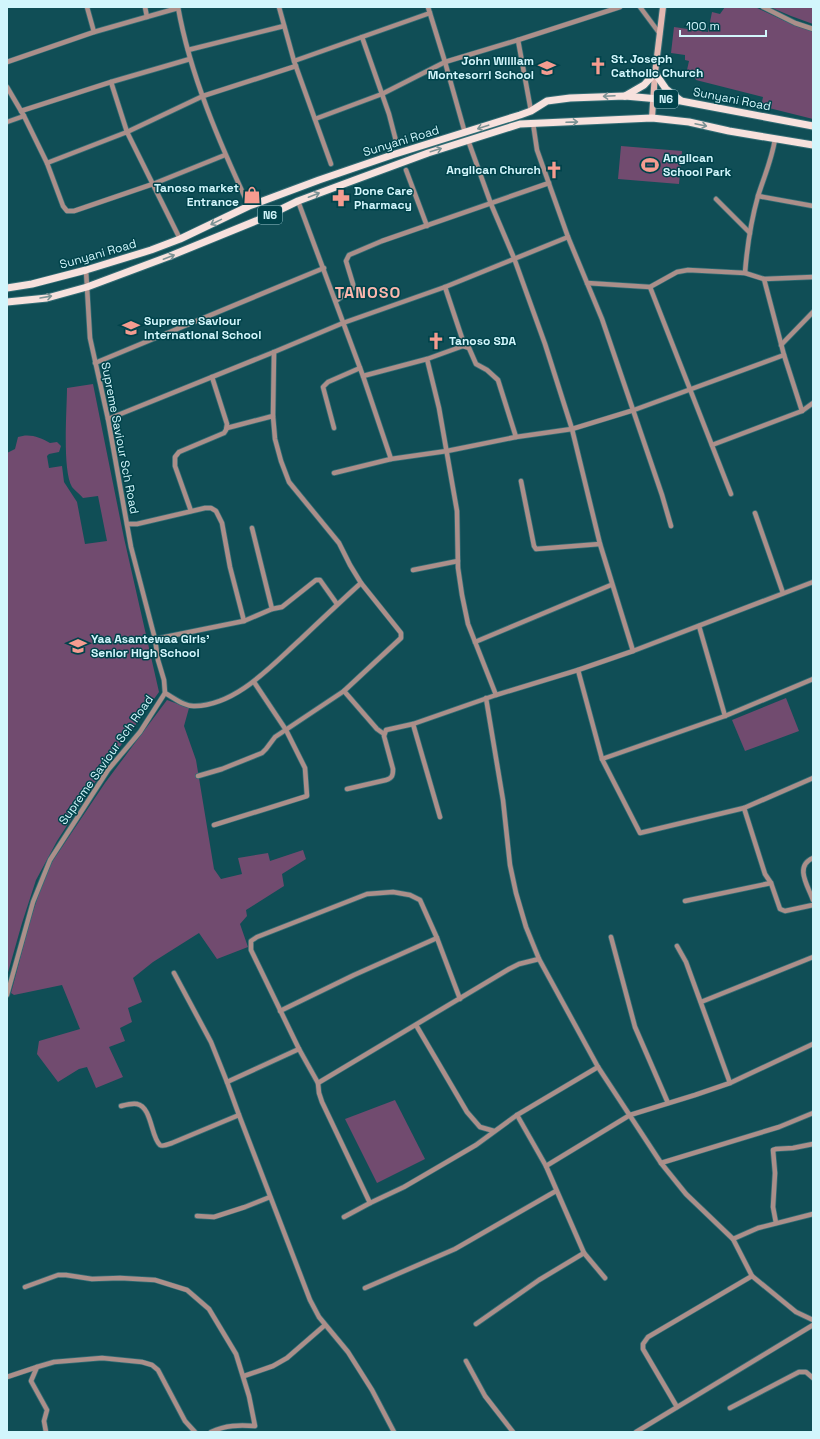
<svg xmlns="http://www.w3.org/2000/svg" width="820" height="1439" font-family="'Space Grotesk',sans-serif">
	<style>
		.green { fill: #714b6f }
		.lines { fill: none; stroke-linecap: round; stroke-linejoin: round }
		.street-casing { stroke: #336c74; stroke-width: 6 }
		.secondary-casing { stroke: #336c74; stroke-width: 8 }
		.primary-casing { stroke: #336c74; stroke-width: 9 }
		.street { stroke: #ab8f8a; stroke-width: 4.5 }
		.secondary { stroke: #e3b8b1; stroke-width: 6 }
		.primary { stroke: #f7e1dd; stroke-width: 7 }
		.oneway { stroke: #7c9294 }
		.labels { text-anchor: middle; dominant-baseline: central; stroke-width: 3; stroke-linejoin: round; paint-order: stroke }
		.shield { fill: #00434b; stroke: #93c0c7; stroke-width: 1 }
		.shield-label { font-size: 11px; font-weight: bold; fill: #d2f6fc }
		.poi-label { font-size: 12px; font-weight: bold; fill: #d2f6fc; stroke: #00434b; text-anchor: start }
		.street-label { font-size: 12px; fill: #d2f6fc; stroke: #00434b }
		.district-label { font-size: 16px; font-weight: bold; letter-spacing: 1px; fill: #fbb7ad; stroke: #00434b }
	</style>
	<rect width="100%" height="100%" fill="#104e56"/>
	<g class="green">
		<path d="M 725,7 L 755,7 L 785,21 L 813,31 L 813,119 L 761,106 L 763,97 L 696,80 L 692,71 L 687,70 L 689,61 L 685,60 L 685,55 L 671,53 L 674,27 L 708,32 L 712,12 L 720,14 Z"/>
		<path d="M 770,7 L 813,7 L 813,24 L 791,16 Z"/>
		<path d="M 621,146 L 682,151 L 679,184 L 618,179 Z"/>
		<path d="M 93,384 L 124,538 L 159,692 L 99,776 L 57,841 L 36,880 L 22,923 L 7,976 L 7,453 L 15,449 L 18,437 C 29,433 40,437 50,443 L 57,442 L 61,446 L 59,452 L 49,454 L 47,456 L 49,468 L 62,466 L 64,482 L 77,502 L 85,544 L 107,541 L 98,496 L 83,498 C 80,494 75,491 72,487 C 62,470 67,409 67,388 Z"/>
		<path d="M 786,698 L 799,731 L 745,751 L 732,720 Z"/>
		<path d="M 167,700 L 189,708 L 184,726 L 196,760 L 214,869 L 221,879 L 242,874 L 238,858 L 268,853 L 270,861 L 303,850 L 306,859 L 282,874 L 284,886 L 246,910 L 247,916 L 240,924 L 248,947 L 217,959 L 199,933 L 153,962 L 133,978 L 142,1002 L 128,1008 L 132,1022 L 120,1028 L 125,1041 L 109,1047 L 123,1077 L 96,1088 L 87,1067 L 79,1069 L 58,1082 L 37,1054 L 39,1041 L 80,1029 L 62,985 L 14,995 L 11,993 L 30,921 L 41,887 L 52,862 L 105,783 Z"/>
		<path d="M 395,1100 L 425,1159 L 377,1183 L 345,1119 Z"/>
	</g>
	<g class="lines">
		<g class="street-casing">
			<g id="street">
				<path d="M 87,7 L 94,32"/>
				<path d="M 145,7 L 147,17"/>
				<path d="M 178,7 C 190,75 220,144 249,206"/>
				<path d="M 279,7 L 294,61 L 331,164"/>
				<path d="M 428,7 L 445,62 L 465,133"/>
				<path d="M 640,7 L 660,34"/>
				<path d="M 763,7 L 795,23 L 813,29"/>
				<path d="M 362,37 L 389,114 L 396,141"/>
				<path d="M 518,40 L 531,111"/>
				<path d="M 188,50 L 284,26"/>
				<path d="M 294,61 L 430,13"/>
				<path d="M 7,62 L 94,32 L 178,8"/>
				<path d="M 111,82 L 127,132 L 203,96 L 296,66"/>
				<path d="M 7,87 L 24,116 L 47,163 L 63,206 L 67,211 L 74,211 L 153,184 L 225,155"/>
				<path d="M 21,111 L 111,82 L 190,59"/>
				<path d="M 315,119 L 382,94 L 445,62 L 518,40 L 620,7"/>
				<path d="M 7,122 L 24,116"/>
				<path d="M 533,123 L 537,150 L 568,237 L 602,319 L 662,495 L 671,526"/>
				<path d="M 468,140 L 491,204 L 514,258 L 545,344 L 572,429 L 600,544 L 633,651"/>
				<path d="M 47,163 L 127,132 L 180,239"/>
				<path d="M 406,170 L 427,226"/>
				<path d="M 758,196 L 813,206"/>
				<path d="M 716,199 L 750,233"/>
				<path d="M 298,201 L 363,376 L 391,459"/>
				<path d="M 745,273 C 747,247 751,221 758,196 C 764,177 772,159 775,139"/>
				<path d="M 764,279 L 784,355 L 802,411"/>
				<path d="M 587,283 L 650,287 L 677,272 L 688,270 L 745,273 L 764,279 L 813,277"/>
				<path d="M 650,287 L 731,494"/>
				<path d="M 336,301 L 353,288 L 353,284 L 346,261 L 349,255 L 382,241 L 549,183"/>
				<path d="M 781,345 L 813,312"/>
				<path d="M 463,346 L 469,348 L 476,364 L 487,370 L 498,380 L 516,437"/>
				<path d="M 427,359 L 439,408 L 457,511 L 458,568 L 462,595 L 468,624 L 496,695"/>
				<path d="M 95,363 L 324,268"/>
				<path d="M 363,376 L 427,359 L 463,346 L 463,341 L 445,287"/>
				<path d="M 108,419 L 274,352 L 343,323 L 445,287 L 568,237"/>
				<path d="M 227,428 L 273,416"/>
				<path d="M 334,428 L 323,387 L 328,382 L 360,368"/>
				<path d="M 712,445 L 802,411 L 813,403"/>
				<path d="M 334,473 L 391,459 L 447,451 L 516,437 L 572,429 L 634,410 L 784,355"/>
				<path d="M 521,481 L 534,546 L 536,549 L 600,544"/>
				<path d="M 191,511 L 175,466 L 175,457 L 179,452 L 224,433 L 226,430 L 227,424 L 212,377"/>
				<path d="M 755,513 L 783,593"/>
				<path d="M 127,524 L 137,524 L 205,508 L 211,508 L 216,511 L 222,523 L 230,567 L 244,621"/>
				<path d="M 252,528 L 272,609"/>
				<path d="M 413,570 L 458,561"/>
				<path d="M 699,626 L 725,716"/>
				<path d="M 155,639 L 244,621 L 272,609 L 282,607 L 316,580 L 320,580 L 337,604"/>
				<path d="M 475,642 L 611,585"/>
				<path d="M 578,670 L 602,759 L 640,833 L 744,808 L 813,778"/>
				<path d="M 344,691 L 377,729 L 384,734"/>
				<path d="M 165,693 C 174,698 185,707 195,706 C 237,705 272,665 301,639 C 321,620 341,601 361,583"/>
				<path d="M 486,698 L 503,800 L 510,865 L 516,893 L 526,927 L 539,959 L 598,1067 L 661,1163 L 686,1194 L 733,1239 L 752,1276 L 796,1312 L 813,1320"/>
				<path d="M 413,724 L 440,817"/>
				<path d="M 602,759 L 725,716 L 813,679"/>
				<path d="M 198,776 L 222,769 L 262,753 L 266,749 L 275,737 L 344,691 L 401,638 L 401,633 L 361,583 L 350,565 L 339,543 L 289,482 L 281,461 L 275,439 L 273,416 L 274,352"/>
				<path d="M 347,789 L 386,780 C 392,778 393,776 393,769 L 384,736 L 386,730 L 413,724 L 496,695 L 578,670 L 633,651 L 813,582"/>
				<path d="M 744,808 L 765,874 L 771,883 L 780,909 L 785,911 L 813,905"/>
				<path d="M 214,825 L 307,796 L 305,768 L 286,730 L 254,682"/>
				<path d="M 813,858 C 794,866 808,886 813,900"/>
				<path d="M 685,901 L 771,883"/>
				<path d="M 611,937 L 635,1027 L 668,1103"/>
				<path d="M 677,946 L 686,962 L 730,1083"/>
				<path d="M 174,973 L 211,1042 L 227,1082 L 239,1115 L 310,1300 L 319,1317 L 348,1352 L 372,1390 L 394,1432"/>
				<path d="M 7,995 L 33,902 L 50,860 L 108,770 L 140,732 L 165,693 L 164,680 L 158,660 L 155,639 L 131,547 L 108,419 L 90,338 L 86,270"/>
				<path d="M 701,1002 L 813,957"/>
				<path d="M 280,1011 L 354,975 L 437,938"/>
				<path d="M 416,1025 L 467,1112 L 480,1127 L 494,1131"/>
				<path d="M 227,1082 L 299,1049"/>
				<path d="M 318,1083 L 509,969 L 519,964 L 539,959"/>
				<path d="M 121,1106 C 125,1105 132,1103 137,1104 C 152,1107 151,1138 160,1145 C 163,1147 169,1144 172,1143 L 239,1115"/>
				<path d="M 517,1115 L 546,1166 L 584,1253 L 605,1278"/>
				<path d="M 661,1163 L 779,1127 L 813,1113"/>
				<path d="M 546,1166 L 630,1115 L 695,1095 L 730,1083 L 813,1044"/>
				<path d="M 370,1203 L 322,1102 L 319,1093 L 318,1083 L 299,1049 L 251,950 L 251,941 L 257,937 L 367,894 L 393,892 L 410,895 L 420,900 L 437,938 L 460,999"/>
				<path d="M 197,1216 L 214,1217 L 245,1207 L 270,1197"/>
				<path d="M 344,1217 L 370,1203 L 404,1187 L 476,1145 L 517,1115 L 598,1067"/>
				<path d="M 776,1223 L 773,1207 L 775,1173 L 773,1150 L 776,1149 L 793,1148 L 813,1144"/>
				<path d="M 733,1239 L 758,1228 L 813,1214"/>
				<path d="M 25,1287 L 58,1275 L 66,1275 L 92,1279 L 120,1278 L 155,1280 L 187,1290 L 209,1309 L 236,1354 L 249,1396 L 255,1426 C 239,1425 226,1425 211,1432"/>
				<path d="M 365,1288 L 455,1249 L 556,1191"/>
				<path d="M 476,1324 L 539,1280 L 584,1253"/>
				<path d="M 466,1361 L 485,1396 L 513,1432"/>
				<path d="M 244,1376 L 273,1366 L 287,1358 L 325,1325"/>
				<path d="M 7,1377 L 37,1367"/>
				<path d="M 677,1407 L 643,1349 L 643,1344 L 648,1337 L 752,1276"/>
				<path d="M 730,1408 L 799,1372 L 806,1372 L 813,1378"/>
				<path d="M 46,1432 L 44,1421 L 47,1410 L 31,1381 L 37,1367 L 54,1362 L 102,1358 L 142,1362 L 152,1365 L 158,1370 L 185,1421 L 195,1432"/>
				<path d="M 636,1432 L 813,1325"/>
			</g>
		</g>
		<g class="secondary-casing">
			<path id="secondary" d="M 652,118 L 655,73 L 663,7"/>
		</g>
		<g class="primary-casing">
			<g id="primary">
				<path d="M 625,96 L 644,85 L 655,73 L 666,89 L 680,100"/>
				<path d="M 7,288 L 32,284 L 86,270 L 151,250 L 180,239 L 249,206 L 319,180 L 392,155 L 520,115 L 531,111 L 547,101 L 570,98 L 625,96 L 681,101 L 813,126"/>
				<path d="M 7,302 L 47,298 L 87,287 L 170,256 L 263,218 L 298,201 L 360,178 L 428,153 L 520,124 L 652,118 L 689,122 L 729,131 L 813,145"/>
			</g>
		</g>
		<use href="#street" class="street"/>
		<use href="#secondary" class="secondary"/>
		<use href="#primary" class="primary"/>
	</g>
	<defs><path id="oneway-shaft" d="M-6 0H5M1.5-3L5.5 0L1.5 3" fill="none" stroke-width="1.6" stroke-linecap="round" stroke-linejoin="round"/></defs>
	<g class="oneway">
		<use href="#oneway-shaft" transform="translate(609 96) rotate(177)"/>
		<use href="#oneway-shaft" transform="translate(572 122) rotate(-2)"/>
		<use href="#oneway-shaft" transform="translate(701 125) rotate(12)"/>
		<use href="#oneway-shaft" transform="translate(483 127) rotate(162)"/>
		<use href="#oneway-shaft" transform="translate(436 150) rotate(-17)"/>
		<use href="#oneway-shaft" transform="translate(314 195) rotate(-21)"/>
		<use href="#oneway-shaft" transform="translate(216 222) rotate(154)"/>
		<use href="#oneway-shaft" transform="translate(169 257) rotate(-21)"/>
		<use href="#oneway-shaft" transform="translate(46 297) rotate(-10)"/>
	</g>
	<defs>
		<g id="church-bare" transform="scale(1.38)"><path d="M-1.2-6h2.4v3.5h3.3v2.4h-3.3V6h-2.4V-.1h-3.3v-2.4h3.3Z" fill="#f59c90" stroke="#00434b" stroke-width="2.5" paint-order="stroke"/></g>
		<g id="school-bare" transform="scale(1.38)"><path d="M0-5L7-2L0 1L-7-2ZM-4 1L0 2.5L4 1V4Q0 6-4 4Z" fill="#f59c90" stroke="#00434b" stroke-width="2.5" paint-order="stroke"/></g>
		<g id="stadium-bare" transform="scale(1.38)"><path d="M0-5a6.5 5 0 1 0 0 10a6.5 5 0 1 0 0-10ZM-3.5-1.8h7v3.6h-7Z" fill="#f59c90" stroke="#00434b" stroke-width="2.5" paint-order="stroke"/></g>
		<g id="shop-bare" transform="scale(1.38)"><path d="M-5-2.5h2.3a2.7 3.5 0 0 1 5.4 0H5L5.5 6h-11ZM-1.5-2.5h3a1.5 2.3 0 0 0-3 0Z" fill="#f59c90" stroke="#00434b" stroke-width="2.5" paint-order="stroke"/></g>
		<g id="pharmacy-bare" transform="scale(1.38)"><path d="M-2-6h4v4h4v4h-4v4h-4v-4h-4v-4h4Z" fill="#f59c90" stroke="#00434b" stroke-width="2.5" paint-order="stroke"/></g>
	</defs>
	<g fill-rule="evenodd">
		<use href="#church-bare" x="598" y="66"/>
		<use href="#school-bare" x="547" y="68"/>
		<use href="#stadium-bare" x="650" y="165"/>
		<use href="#church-bare" x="554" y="170"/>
		<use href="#shop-bare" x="252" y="195"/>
		<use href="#pharmacy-bare" x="341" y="198"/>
		<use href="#school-bare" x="131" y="328"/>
		<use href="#church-bare" x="436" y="341"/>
		<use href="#school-bare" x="78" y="646"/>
	</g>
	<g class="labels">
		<g class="shield">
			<rect x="654" y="90" width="24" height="18" rx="3"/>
			<rect x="258" y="206" width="24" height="18" rx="3"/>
		</g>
		<g class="shield-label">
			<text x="666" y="99">N6</text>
			<text x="270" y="215">N6</text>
		</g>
		<g class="poi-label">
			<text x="611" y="59">St. Joseph<tspan x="611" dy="14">Catholic Church</tspan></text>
			<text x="534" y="61" text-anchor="end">John William<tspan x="534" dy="14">Montesorri School</tspan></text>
			<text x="663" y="158">Anglican<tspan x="663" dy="14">School Park</tspan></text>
			<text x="541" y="170" text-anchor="end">Anglican Church</text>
			<text x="239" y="188" text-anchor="end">Tanoso market<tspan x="239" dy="14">Entrance</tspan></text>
			<text x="354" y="191">Done Care<tspan x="354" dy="14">Pharmacy</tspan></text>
			<text x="144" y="321">Supreme Saviour<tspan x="144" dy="14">International School</tspan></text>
			<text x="449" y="341">Tanoso SDA</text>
			<text x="91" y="639">Yaa Asantewaa Girls'<tspan x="91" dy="14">Senior High School</tspan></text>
		</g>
		<g class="street-label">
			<text transform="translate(732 99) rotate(11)">Sunyani Road</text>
			<text transform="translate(401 141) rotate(-17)">Sunyani Road</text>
			<text transform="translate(98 254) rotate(-16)">Sunyani Road</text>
			<text transform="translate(120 438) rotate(79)">Supreme Saviour Sch Road</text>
			<text transform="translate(106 760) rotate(-55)">Supreme Saviour Sch Road</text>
		</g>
		<g class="district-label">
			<text x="368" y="292">TANOSO</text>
		</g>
	</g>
	<rect width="820" height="1439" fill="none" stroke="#d2f6fc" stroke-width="16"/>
	<path d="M680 30v6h86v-6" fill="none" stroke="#d2f6fc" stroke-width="2"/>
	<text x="686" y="30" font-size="12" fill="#d2f6fc" stroke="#00434b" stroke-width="3" paint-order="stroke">100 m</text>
</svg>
